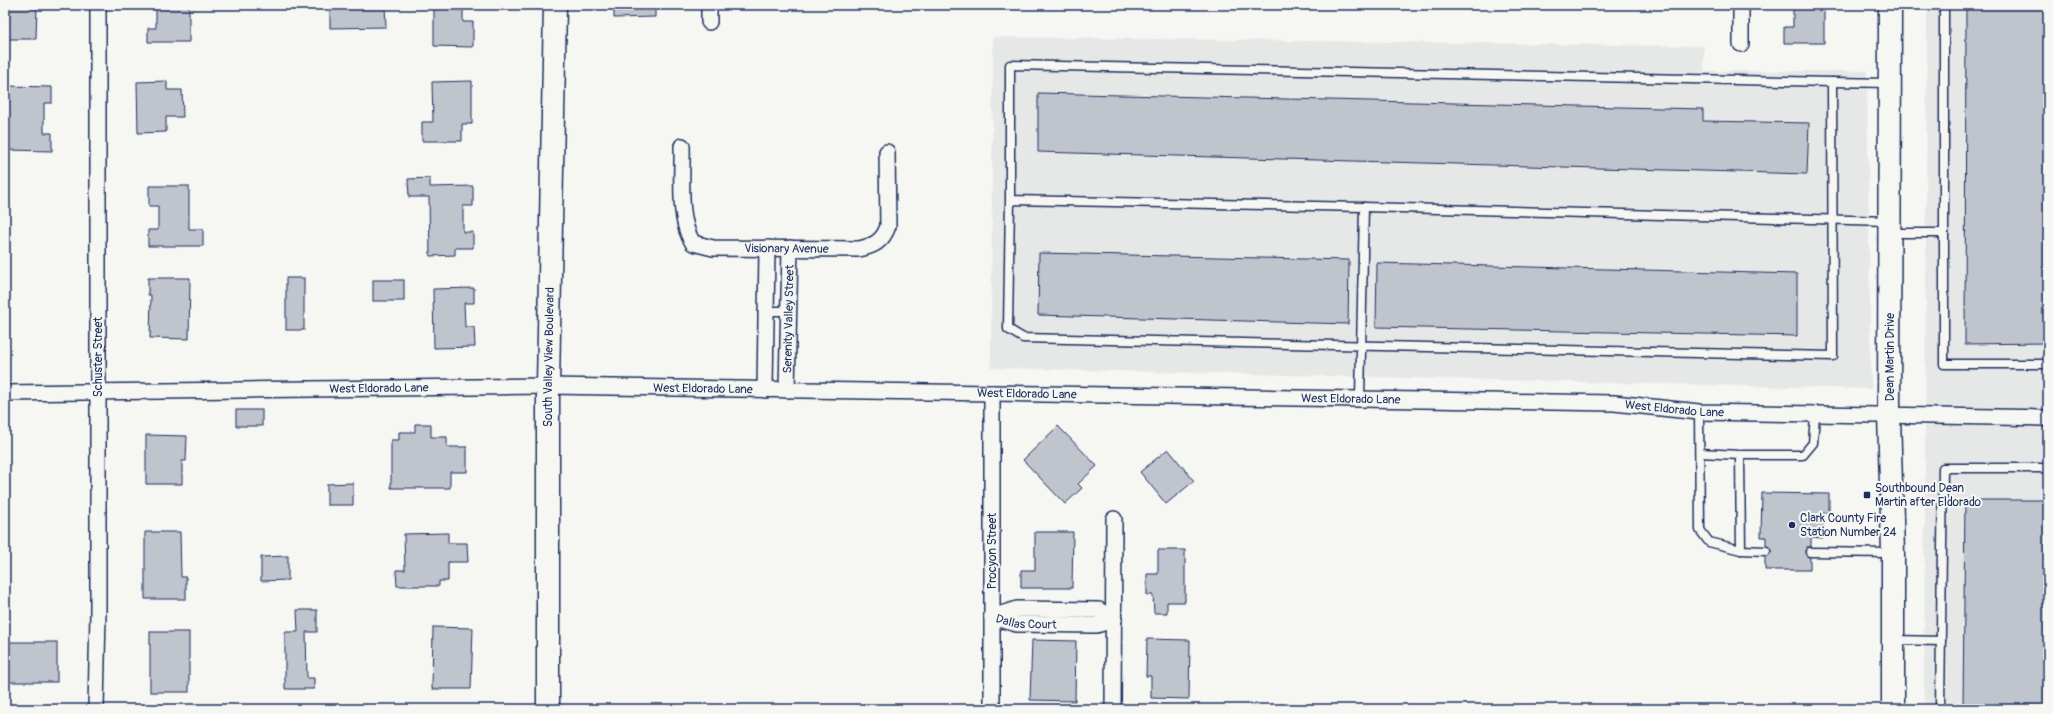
<svg xmlns="http://www.w3.org/2000/svg" width="2053" height="714" font-family="Pangolin,sans-serif">
	<style>
		.built { fill: #e6e7e7 }
		.building { fill: #c0c4cd; stroke: #1b2f5e }
		.lines { fill: none; stroke-linecap: round; stroke-linejoin: round }
		.service-casing { stroke: #1b2f5e; stroke-width: 11 }
		.minor-casing { stroke: #1b2f5e; stroke-width: 18 }
		.secondary-casing { stroke: #1b2f5e; stroke-width: 25 }
		.service { stroke: #f6f6f2; stroke-width: 8 }
		.minor { stroke: #f6f6f2; stroke-width: 15 }
		.secondary { stroke: #f6f6f2; stroke-width: 22 }
		.poi-dot { fill: #1b2f5e; stroke: #f6f6f2; stroke-width: 1.5 }
		.labels { text-anchor: middle; dominant-baseline: central; stroke-width: 4; stroke-linejoin: round; paint-order: stroke }
		.street-label { font-size: 12px; fill: #1b2f5e; stroke: #f6f6f2 }
		.poi-label { font-size: 12px; fill: #1b2f5e; stroke: #f6f6f2; text-anchor: start }
	</style>
	<rect width="100%" height="100%" fill="#f6f6f2"/>
	<filter id="ink" filterUnits="userSpaceOnUse"><feTurbulence type="fractalNoise" baseFrequency=".025" numOctaves="2"/><feDisplacementMap in="SourceGraphic" scale="8" xChannelSelector="R" yChannelSelector="G"/><feConvolveMatrix kernelMatrix="1 2 1 2 8 2 1 2 1" color-interpolation-filters="sRGB"/></filter>
	<g filter="url(#ink)">
		<g class="built">
			<path d="M 1927,5 L 2048,5 L 2048,709 L 1924,709 Z"/>
			<path d="M 993,37 L 1704,46 L 1704,71 L 1867,71 L 1871,389 L 991,368 Z"/>
		</g>
		<g class="building">
			<path d="M 5,5 L 37,5 L 36,39 L 5,39 Z"/>
			<path d="M 156,5 L 189,5 L 189,42 L 148,42 L 148,28 L 156,28 Z"/>
			<path d="M 330,5 L 385,5 L 386,27 L 330,28 Z"/>
			<path d="M 434,5 L 463,5 L 463,22 L 473,22 L 473,47 L 434,46 Z"/>
			<path d="M 614,5 L 655,5 L 655,17 L 614,18 Z"/>
			<path d="M 1793,5 L 1824,5 L 1824,43 L 1784,43 L 1784,27 L 1793,27 Z"/>
			<path d="M 1966,5 L 2048,5 L 2048,343 L 1965,344 Z"/>
			<path d="M 167,81 L 167,90 L 182,90 L 183,117 L 166,117 L 166,132 L 138,133 L 137,82 Z"/>
			<path d="M 472,81 L 472,124 L 462,124 L 462,141 L 422,141 L 422,122 L 433,122 L 432,82 Z"/>
			<path d="M 6,86 L 52,87 L 52,103 L 44,103 L 44,133 L 52,133 L 52,151 L 5,150 Z"/>
			<path d="M 1038,93 L 1703,109 L 1703,121 L 1809,123 L 1807,174 L 1038,152 Z"/>
			<path d="M 430,178 L 430,187 L 473,186 L 473,206 L 463,206 L 463,232 L 473,232 L 473,248 L 455,248 L 455,255 L 430,256 L 429,197 L 409,197 L 408,179 Z"/>
			<path d="M 149,186 L 189,186 L 189,229 L 203,229 L 203,246 L 148,246 L 148,230 L 158,230 L 158,206 L 149,206 Z"/>
			<path d="M 1039,253 L 1349,260 L 1348,324 L 1038,315 Z"/>
			<path d="M 1377,263 L 1797,274 L 1797,336 L 1376,327 Z"/>
			<path d="M 148,278 L 190,278 L 189,339 L 150,338 L 151,295 L 148,295 Z"/>
			<rect x="286" y="278" width="18" height="52"/>
			<rect x="373" y="280" width="31" height="21"/>
			<path d="M 474,288 L 474,303 L 464,303 L 465,327 L 474,327 L 475,347 L 434,348 L 433,289 Z"/>
			<rect x="236" y="410" width="26" height="16"/>
			<path d="M 415,424 L 431,424 L 431,437 L 447,437 L 447,447 L 467,447 L 467,472 L 450,472 L 450,488 L 391,488 L 391,440 L 399,440 L 399,432 L 415,432 Z"/>
			<path d="M 1058,426 L 1097,466 L 1078,484 L 1082,488 L 1065,504 L 1023,460 Z"/>
			<path d="M 146,435 L 187,436 L 186,461 L 182,461 L 182,484 L 146,484 Z"/>
			<path d="M 1168,449 L 1194,481 L 1166,504 L 1140,472 Z"/>
			<path d="M 353,483 L 353,505 L 327,505 L 327,484 Z"/>
			<path d="M 1762,493 L 1829,494 L 1829,513 L 1823,513 L 1823,538 L 1811,537 L 1811,547 L 1807,547 L 1805,552 L 1807,556 L 1810,558 L 1810,570 L 1765,570 L 1765,556 L 1770,554 L 1771,551 L 1769,547 L 1766,545 L 1766,537 L 1761,537 Z"/>
			<path d="M 1965,500 L 2048,500 L 2048,709 L 1963,709 Z"/>
			<path d="M 145,532 L 180,532 L 181,577 L 186,577 L 186,599 L 145,599 Z"/>
			<path d="M 1035,532 L 1073,532 L 1072,588 L 1021,588 L 1021,570 L 1035,570 Z"/>
			<path d="M 448,533 L 448,543 L 467,543 L 468,562 L 448,562 L 448,581 L 439,581 L 439,586 L 397,586 L 396,570 L 405,570 L 404,534 Z"/>
			<path d="M 1158,550 L 1185,550 L 1185,602 L 1167,602 L 1167,613 L 1154,613 L 1153,595 L 1147,595 L 1147,574 L 1158,574 Z"/>
			<path d="M 288,556 L 288,580 L 261,581 L 261,557 Z"/>
			<path d="M 297,610 L 317,610 L 317,632 L 306,632 L 307,678 L 314,678 L 314,689 L 285,689 L 285,632 L 298,632 Z"/>
			<path d="M 433,627 L 473,628 L 471,689 L 432,689 Z"/>
			<rect x="150" y="632" width="39" height="60"/>
			<path d="M 1147,639 L 1190,640 L 1189,699 L 1151,698 L 1151,676 L 1146,676 Z"/>
			<path d="M 1032,640 L 1076,641 L 1075,701 L 1030,700 Z"/>
			<rect x="5" y="642" width="52" height="40"/>
		</g>
		<g class="lines">
			<g class="service-casing">
				<g id="service">
					<path d="M 1944,5 L 1944,364 L 2048,364"/>
					<path d="M 1832,82 L 1889,83"/>
					<path d="M 1010,200 L 1010,65 L 1832,82 L 1833,356 L 1023,338 L 1008,329 L 1010,200 L 1364,207 L 1360,398"/>
					<path d="M 1364,207 L 1889,221"/>
					<path d="M 1891,233 L 1944,233"/>
					<path d="M 766,311 L 789,311"/>
					<path d="M 1699,412 L 1700,530 L 1709,542 L 1741,550 L 1766,551"/>
					<path d="M 1700,453 L 1740,455 L 1741,550"/>
					<path d="M 1740,455 L 1803,455 L 1813,443 L 1815,415"/>
					<path d="M 1810,552 L 1892,553"/>
					<path d="M 1894,640 L 1941,641"/>
					<path d="M 1940,709 L 1943,468 L 2048,468"/>
				</g>
			</g>
			<g class="minor-casing">
				<g id="minor">
					<path d="M 709,5 L 709,22"/>
					<path d="M 1741,5 L 1741,44"/>
					<path id="s1" d="M 682,146 C 683,175 677,219 693,243 L 713,248 L 859,249 C 874,246 883,241 888,226 L 887,152"/>
					<path d="M 765,390 L 767,248"/>
					<path id="s2" d="M 787,390 L 790,248"/>
					<path id="s3" d="M 5,393 L 548,386 L 1614,403 L 1699,412 L 2048,418"/>
					<path d="M 992,393 L 992,709"/>
					<path d="M 992,617 L 1017,609 L 1099,610 L 1114,620"/>
					<path id="s4" d="M 992,617 L 1017,624 L 1096,625 L 1114,620"/>
					<path d="M 96,709 L 98,613 L 98,5"/>
					<path d="M 1113,709 L 1114,519"/>
				</g>
			</g>
			<g class="secondary-casing">
				<g id="secondary">
					<path d="M 1890,5 L 1889,415 L 1893,553 L 1893,709"/>
					<path id="s5" d="M 548,709 L 548,386 L 555,5"/>
				</g>
			</g>
			<use href="#service" class="service"/>
			<use href="#minor" class="minor"/>
			<use href="#secondary" class="secondary"/>
		</g>
	</g>
	<g class="poi-dot">
		<rect x="1863" y="491" width="8" height="8" rx="2"/>
		<circle cx="1792" cy="525" r="4"/>
	</g>
	<g class="labels">
		<g class="street-label">
			<text stroke="none"><textPath href="#s1" startOffset="193">Visionary Avenue</textPath></text>
			<text stroke="none"><textPath href="#s2" startOffset="71">Serenity Valley Street</textPath></text>
			<text transform="translate(98 357) rotate(-90)">Schuster Street</text>
			<text stroke="none"><textPath href="#s5" startOffset="352">South Valley View Boulevard</textPath></text>
			<text transform="translate(1890 357) rotate(-90)">Dean Martin Drive</text>
			<text stroke="none"><textPath href="#s3" startOffset="374">West Eldorado Lane</textPath></text>
			<text stroke="none"><textPath href="#s3" startOffset="698">West Eldorado Lane</textPath></text>
			<text stroke="none"><textPath href="#s3" startOffset="1022">West Eldorado Lane</textPath></text>
			<text stroke="none"><textPath href="#s3" startOffset="1346">West Eldorado Lane</textPath></text>
			<text stroke="none"><textPath href="#s3" startOffset="1670">West Eldorado Lane</textPath></text>
			<text transform="translate(992 551) rotate(-90)">Procyon Street</text>
			<text stroke="none"><textPath href="#s4" startOffset="35">Dallas Court</textPath></text>
		</g>
		<g class="poi-label">
			<text x="1875" y="488">Southbound Dean<tspan x="1875" dy="14">Martin after Eldorado</tspan></text>
			<text x="1800" y="518">Clark County Fire<tspan x="1800" dy="14">Station Number 24</tspan></text>
		</g>
	</g>
	<rect width="2053" height="714" fill="none" stroke="#f6f6f2" stroke-width="20"/>
	<rect x="10" y="10" width="2033" height="694" fill="none" stroke="#1b2f5e" stroke-width="1.5" filter="url(#ink)"/>
</svg>
